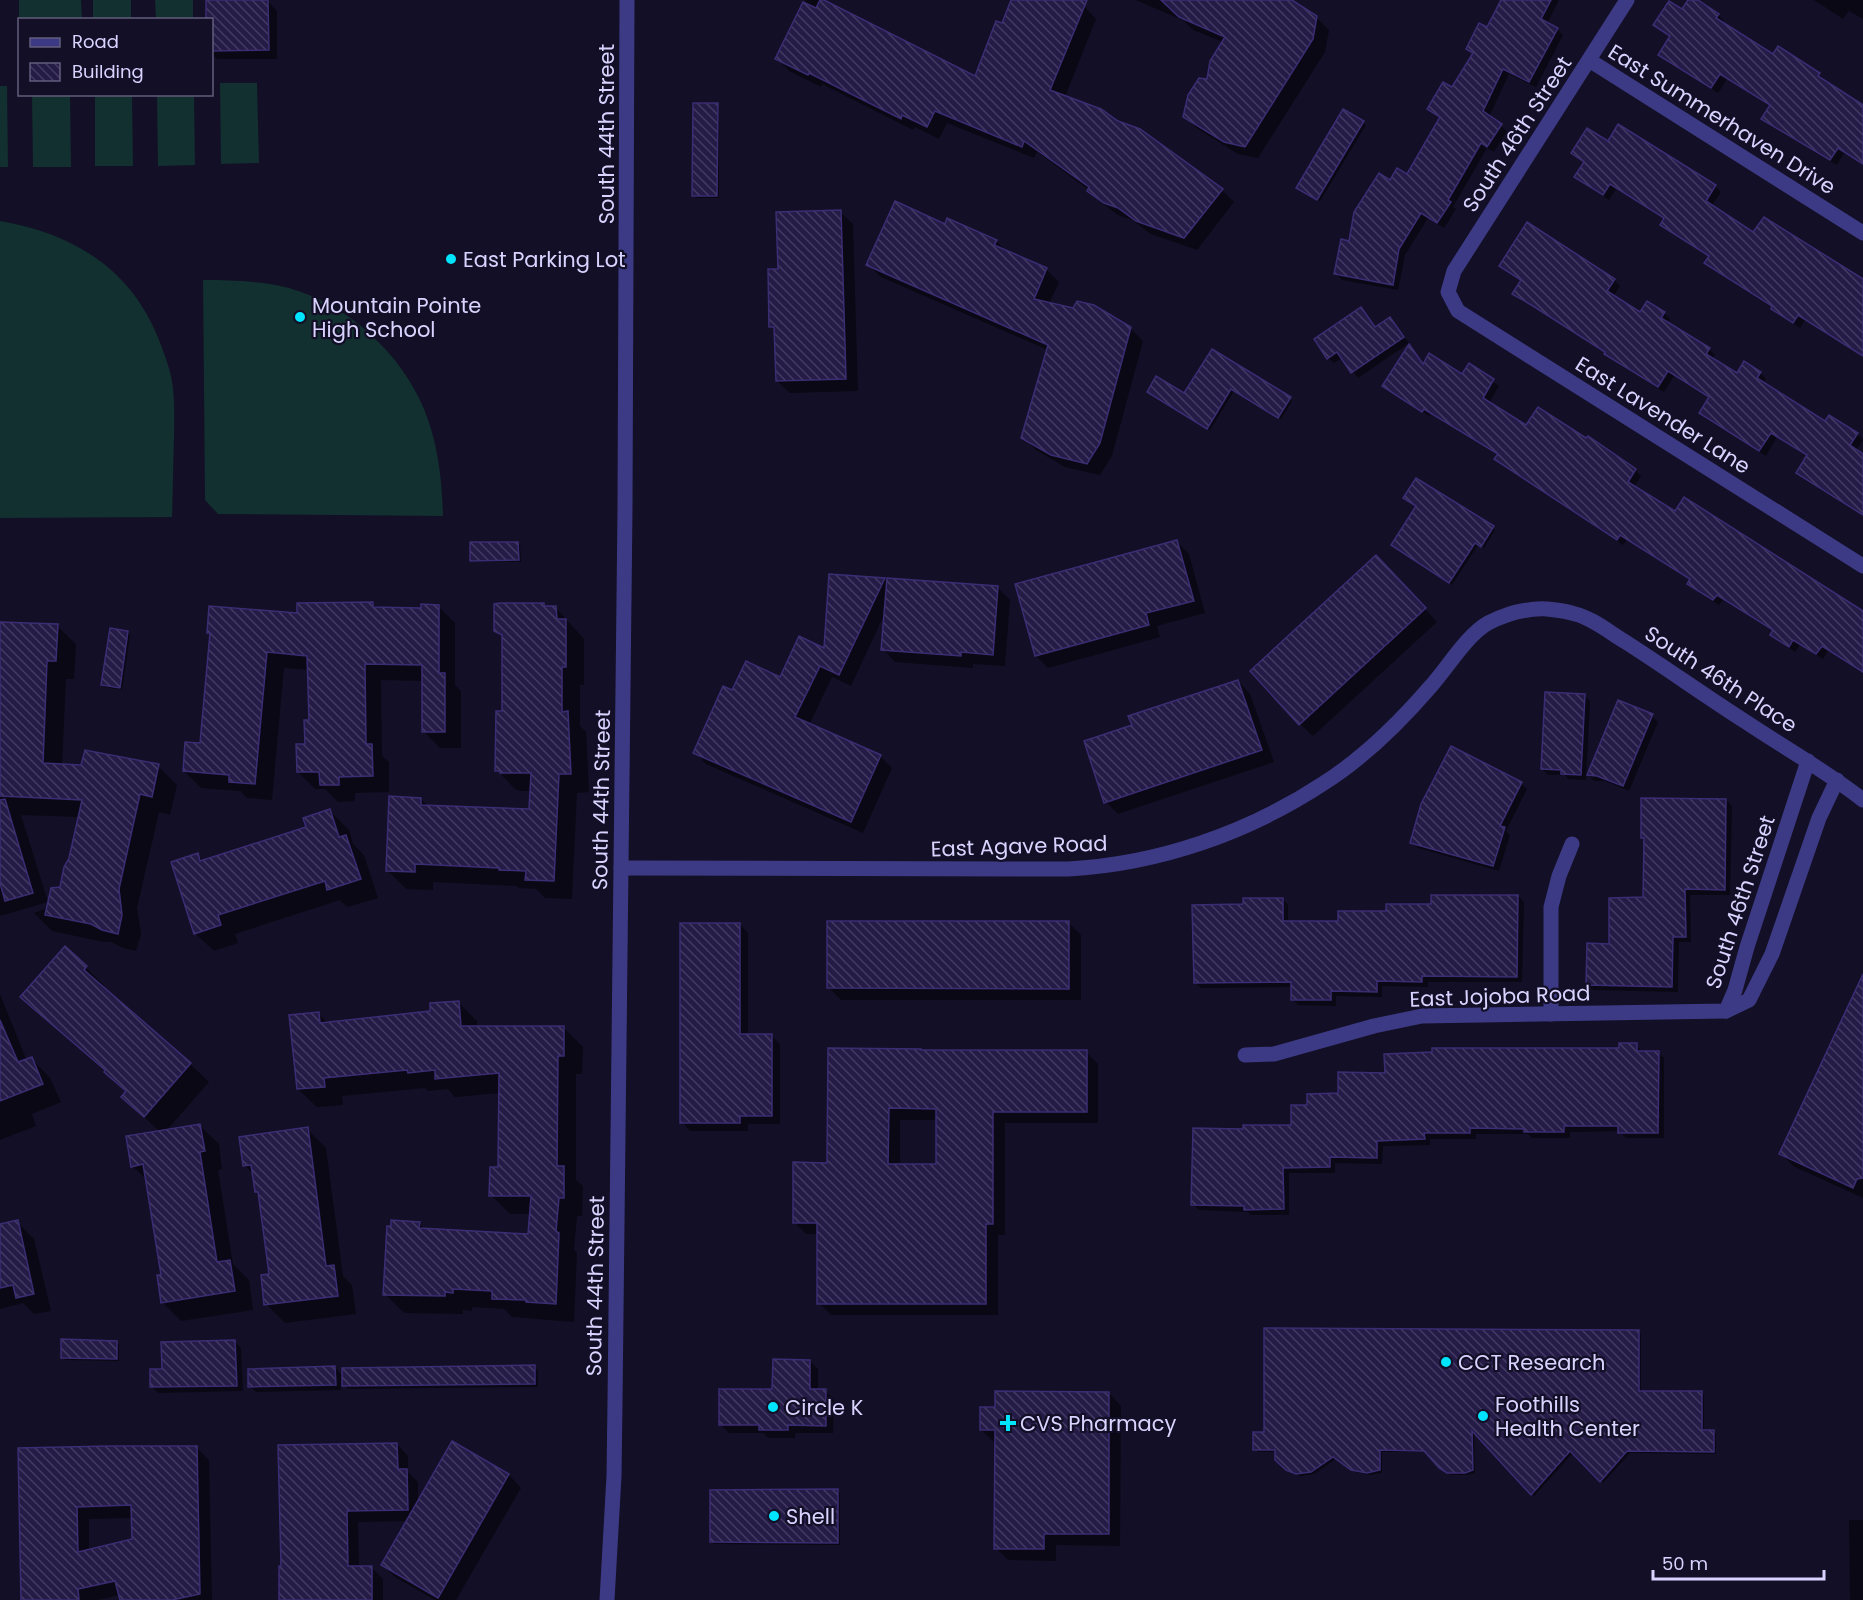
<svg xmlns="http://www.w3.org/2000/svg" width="1863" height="1600" font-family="Poppins,sans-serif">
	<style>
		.grass { fill: #12302f }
		.shadow { fill: #0007; fill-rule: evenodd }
		.building { fill: url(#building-back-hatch); stroke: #3b2d73; stroke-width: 1.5; fill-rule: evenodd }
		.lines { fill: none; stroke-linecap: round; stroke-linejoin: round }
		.minor { stroke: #3d3a85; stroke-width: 15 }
		.tertiary { stroke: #3d3a85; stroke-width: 15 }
		.poi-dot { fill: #00e5ff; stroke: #130f26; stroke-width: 2 }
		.labels { text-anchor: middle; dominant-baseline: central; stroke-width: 4.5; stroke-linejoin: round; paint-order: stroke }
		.street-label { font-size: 21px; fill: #d9d4ff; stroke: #130f26 }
		.poi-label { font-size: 21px; fill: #d9d4ff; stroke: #130f26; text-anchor: start }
	</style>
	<defs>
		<pattern id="building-back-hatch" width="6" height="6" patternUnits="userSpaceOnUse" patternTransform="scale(1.5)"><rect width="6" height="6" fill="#241b47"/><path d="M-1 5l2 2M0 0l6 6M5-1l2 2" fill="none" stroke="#433b63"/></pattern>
	</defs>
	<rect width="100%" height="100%" fill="#130f26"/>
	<g class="grass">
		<path d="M 19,0 L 81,0 L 82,19 L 20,20 L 19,32 Z"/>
		<rect x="93" y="0" width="38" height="19"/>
		<path d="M 155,0 L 193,0 L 193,19 L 156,19 Z"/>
		<path d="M 220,83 L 257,83 L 259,163 L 221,164 Z"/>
		<path d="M 0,86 L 7,86 L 8,167 L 0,167 Z"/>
		<path d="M 32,95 L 70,95 L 71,167 L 33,167 Z"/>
		<path d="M 95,95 L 132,95 L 133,166 L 95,166 Z"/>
		<path d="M 157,95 L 194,95 L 195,165 L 158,166 Z"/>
		<path d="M 0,221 C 76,234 134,271 161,345 C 166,359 172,374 173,389 C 175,406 174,423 174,439 C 173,465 173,491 172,517 L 0,518 Z"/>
		<path d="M 203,280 C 232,280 261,281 289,288 C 347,304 401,353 424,409 C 438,443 442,479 443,516 L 218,514 L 205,500 Z"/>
	</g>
	<g class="shadow">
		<path d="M 806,0 L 820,0 L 976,78 L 1013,0 L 1069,0 L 1084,6 L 1096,19 L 1065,97 L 1222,190 L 1234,202 L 1197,250 L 1151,234 L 1132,220 L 1118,215 L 1102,203 L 1089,190 L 1037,152 L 1034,158 L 947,123 L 939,139 L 915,127 L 913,130 L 822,84 L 821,87 L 789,71 L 777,58 Z"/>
		<path d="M 1136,0 L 1289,0 L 1316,17 L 1329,30 L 1325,52 L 1258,158 L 1238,154 L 1198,129 L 1185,117 L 1208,81 L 1223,42 L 1193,30 L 1184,21 Z"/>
		<path d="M 1502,0 L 1559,0 L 1547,24 L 1557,29 L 1563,35 L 1536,87 L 1509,74 L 1489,117 L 1507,131 L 1494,152 L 1487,148 L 1453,207 L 1456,209 L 1444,228 L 1428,218 L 1405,255 L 1398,290 L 1342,280 L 1336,274 L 1350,243 L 1390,182 L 1407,177 L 1441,119 L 1428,109 L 1452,90 L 1474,55 L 1468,49 L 1488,29 Z"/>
		<path d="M 1690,0 L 1695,0 L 1718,15 L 1724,21 L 1722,24 L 1773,56 L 1819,74 L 1825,80 L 1824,81 L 1863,106 L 1863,165 L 1844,153 L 1837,165 L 1769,125 L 1763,119 L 1771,107 L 1727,79 L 1718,93 L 1666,61 L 1660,55 L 1671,37 L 1655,25 L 1682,11 Z"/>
		<path d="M 1814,0 L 1863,0 L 1863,19 L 1849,11 L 1843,19 Z"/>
		<path d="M 268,1 L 277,11 L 277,59 L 217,59 L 212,54 L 212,20 Z"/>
		<path d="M 717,104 L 719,107 L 719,198 L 696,198 L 694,195 Z"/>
		<path d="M 1343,111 L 1366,125 L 1320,201 L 1300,190 Z"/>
		<path d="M 1608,143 L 1715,186 L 1721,192 L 1711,207 L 1754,235 L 1863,281 L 1863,356 L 1805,320 L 1800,328 L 1779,315 L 1773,308 L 1712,269 L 1706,263 L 1710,257 L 1668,230 L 1662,225 L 1665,220 L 1616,189 L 1609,200 L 1582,183 L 1576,177 L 1585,163 L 1573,153 Z"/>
		<path d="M 840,212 L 853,224 L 858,391 L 790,393 L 777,381 L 776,332 L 771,326 L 779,271 Z"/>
		<path d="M 946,226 L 996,241 L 1007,252 L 1046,269 L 1059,282 L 1049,304 L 1130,328 L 1143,341 L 1112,456 L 1100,475 L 1065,467 L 1036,450 L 1023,437 L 1048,350 L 881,277 L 868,265 Z"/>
		<path d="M 1501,265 L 1614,280 L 1620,286 L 1613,297 L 1641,314 L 1664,313 L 1670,319 L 1667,323 L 1709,349 L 1715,355 L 1712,359 L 1737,375 L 1760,373 L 1766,379 L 1763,383 L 1826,423 L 1857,434 L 1863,440 L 1856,451 L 1863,455 L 1863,516 L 1804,478 L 1798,472 L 1808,457 L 1777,437 L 1766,456 L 1706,419 L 1701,413 L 1710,399 L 1674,376 L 1664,392 L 1611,359 L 1605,353 L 1541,311 L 1520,300 L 1514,294 L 1522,281 Z"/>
		<path d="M 1361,309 L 1376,328 L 1390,319 L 1409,343 L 1358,378 L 1342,358 L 1334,363 L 1328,358 Z"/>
		<path d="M 1409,346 L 1424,365 L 1463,376 L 1469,366 L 1499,386 L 1489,403 L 1527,427 L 1635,470 L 1641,476 L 1634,487 L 1676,513 L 1863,612 L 1863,673 L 1828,651 L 1823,659 L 1800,645 L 1795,652 L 1778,641 L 1772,635 L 1774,632 L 1723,600 L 1719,605 L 1694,589 L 1688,583 L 1691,580 L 1627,540 L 1623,545 L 1502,465 L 1496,459 L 1498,455 L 1431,413 L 1429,416 L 1390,391 L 1384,386 Z"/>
		<path d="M 1212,351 L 1292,401 L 1281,419 L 1234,391 L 1210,430 L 1151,394 L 1184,395 Z"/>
		<path d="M 1493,528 L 1495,530 L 1484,548 L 1478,545 L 1452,585 L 1395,547 Z"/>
		<path d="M 1176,541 L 1189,554 L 1205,613 L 1157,626 L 1160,637 L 1048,668 L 1036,656 Z"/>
		<path d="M 518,543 L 520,546 L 521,562 L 474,562 L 471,560 Z"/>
		<path d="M 1389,569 L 1437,622 L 1313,736 L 1300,724 Z"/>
		<path d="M 830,576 L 885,580 L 888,583 L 997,587 L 1010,600 L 1005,666 L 973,664 L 973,668 L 895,662 L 883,649 L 885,613 L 851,686 L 832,677 L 809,725 L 880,756 L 892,768 L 863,833 L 706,764 L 695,752 L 733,692 L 780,679 L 825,650 Z"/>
		<path d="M 372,604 L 378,609 L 423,610 L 438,606 L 455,623 L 455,685 L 461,691 L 461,748 L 440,748 L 423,731 L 423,681 L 381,680 L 382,756 L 389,762 L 389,792 L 355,793 L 355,801 L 338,802 L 325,789 L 315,789 L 298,772 L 306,745 L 310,721 L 309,670 L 284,668 L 272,800 L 247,798 L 240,791 L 201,788 L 184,771 L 201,745 L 212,635 L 208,632 Z"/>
		<path d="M 543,605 L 547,608 L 556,608 L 584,639 L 584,685 L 580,685 L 580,726 L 586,732 L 589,792 L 577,793 L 572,899 L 545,898 L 536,889 L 519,888 L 517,886 L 433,882 L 433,890 L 406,889 L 387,870 L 421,799 L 428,806 L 531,811 L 532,791 L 520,791 L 515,789 L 497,770 L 504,713 L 504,638 L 496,630 Z"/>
		<path d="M 0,623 L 57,626 L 76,644 L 74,679 L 66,679 L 62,766 L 158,766 L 177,785 L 170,815 L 159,812 L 137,908 L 141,934 L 136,951 L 123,948 L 111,942 L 104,942 L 52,931 L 34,913 L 86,893 L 80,817 L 21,815 L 48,902 L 0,916 Z"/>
		<path d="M 128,632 L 130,635 L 122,690 L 105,687 L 102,685 Z"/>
		<path d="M 1238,681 L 1250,694 L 1274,762 L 1118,814 L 1106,802 Z"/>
		<path d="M 1584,695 L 1590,701 L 1586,780 L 1568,779 L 1565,775 L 1548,775 L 1542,769 Z"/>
		<path d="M 1652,716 L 1658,722 L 1629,791 L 1605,781 L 1594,781 L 1588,775 Z"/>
		<path d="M 1521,783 L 1527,789 L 1506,831 L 1510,835 L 1499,871 L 1418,848 L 1412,842 Z"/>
		<path d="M 1726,800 L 1732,806 L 1730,895 L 1690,895 L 1691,942 L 1679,942 L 1678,992 L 1593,990 L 1587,984 L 1611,945 L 1644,899 L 1645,840 L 1642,837 Z"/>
		<path d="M 330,811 L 349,830 L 353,844 L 364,855 L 378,898 L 347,907 L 340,900 L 235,934 L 238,943 L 214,951 L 195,933 L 197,855 L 204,861 L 308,828 Z"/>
		<path d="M 1518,896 L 1524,902 L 1522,982 L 1428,982 L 1428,987 L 1382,986 L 1382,997 L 1336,996 L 1336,1006 L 1298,1005 L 1292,999 L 1292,987 L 1201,988 L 1195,982 L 1245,905 L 1282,899 L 1288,905 L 1288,922 L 1340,923 L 1387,912 L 1432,906 Z"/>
		<path d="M 1068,922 L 1081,935 L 1081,1000 L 841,1000 L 829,988 Z"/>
		<path d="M 740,924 L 748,933 L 748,1035 L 771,1035 L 780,1044 L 780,1124 L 748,1124 L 748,1131 L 690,1131 L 682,1122 Z"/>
		<path d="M 65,948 L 105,986 L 102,988 L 190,1064 L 209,1082 L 166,1131 L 200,1126 L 219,1144 L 222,1169 L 218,1170 L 233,1264 L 249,1280 L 253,1310 L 181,1321 L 162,1302 L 163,1276 L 148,1181 L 132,1166 L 160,1132 L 123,1097 L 127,1092 L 106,1072 L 41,1016 L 22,997 Z"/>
		<path d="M 1863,977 L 1863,1198 L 1793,1166 L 1781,1153 Z"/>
		<path d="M 0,994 L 27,1061 L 32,1059 L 50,1078 L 61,1102 L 32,1114 L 36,1126 L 0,1140 Z"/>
		<path d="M 458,1002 L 477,1021 L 477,1027 L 564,1028 L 583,1047 L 582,1074 L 576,1074 L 576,1180 L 583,1186 L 582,1216 L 577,1216 L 574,1250 L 577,1253 L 574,1322 L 512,1317 L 504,1309 L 472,1307 L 472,1311 L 463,1310 L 463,1314 L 404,1313 L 385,1294 L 419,1223 L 426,1230 L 530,1235 L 531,1214 L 510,1214 L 491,1195 L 499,1169 L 500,1093 L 455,1097 L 448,1089 L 428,1091 L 425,1088 L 342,1096 L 343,1105 L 317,1107 L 298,1089 L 318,1013 L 328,1023 L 432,1013 Z"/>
		<path d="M 1636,1045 L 1642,1052 L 1658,1052 L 1664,1058 L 1664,1138 L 1626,1138 L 1619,1131 L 1570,1132 L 1570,1138 L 1532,1138 L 1528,1134 L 1476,1134 L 1476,1139 L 1430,1139 L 1430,1145 L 1383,1146 L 1382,1164 L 1335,1163 L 1335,1173 L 1289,1173 L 1289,1215 L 1251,1215 L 1248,1212 L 1199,1210 L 1193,1204 L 1245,1130 L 1293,1126 L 1309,1106 L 1386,1075 L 1620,1050 Z"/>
		<path d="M 922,1052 L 1086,1052 L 1098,1064 L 1098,1123 L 1005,1123 L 1005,1235 L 998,1235 L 998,1315 L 831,1315 L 819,1303 L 818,1234 L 806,1234 L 794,1222 L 828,1164 ZM 900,1120 L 937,1120 L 937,1166 L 900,1166 Z"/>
		<path d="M 307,1129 L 326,1148 L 343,1276 L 352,1285 L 356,1314 L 285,1323 L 266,1304 L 271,1276 L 260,1194 L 257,1191 L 254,1175 L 244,1165 Z"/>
		<path d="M 17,1222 L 34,1239 L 51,1311 L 34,1314 L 23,1303 L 0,1309 L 0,1226 Z"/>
		<path d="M 1639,1332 L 1641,1334 L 1641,1393 L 1702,1393 L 1704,1395 L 1704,1431 L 1713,1431 L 1716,1434 L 1716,1454 L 1630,1453 L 1603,1483 L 1573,1453 L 1534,1496 L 1474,1431 L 1475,1473 L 1468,1475 L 1451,1475 L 1443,1471 L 1427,1452 L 1382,1452 L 1382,1473 L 1370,1475 L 1355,1472 L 1337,1458 L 1314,1474 L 1300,1476 L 1290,1472 L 1277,1459 L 1277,1452 L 1258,1452 L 1255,1449 L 1265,1433 Z"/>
		<path d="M 117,1342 L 119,1345 L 119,1361 L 65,1360 L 62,1357 Z"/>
		<path d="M 235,1342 L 241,1348 L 243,1391 L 158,1393 L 152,1387 L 163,1371 Z"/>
		<path d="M 810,1361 L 818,1369 L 818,1391 L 825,1391 L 834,1399 L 833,1433 L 795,1433 L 795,1438 L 768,1438 L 764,1433 L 729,1433 L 721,1425 L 774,1390 Z"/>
		<path d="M 534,1366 L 538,1371 L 538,1387 L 348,1389 L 341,1382 L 341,1390 L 256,1392 L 250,1386 L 335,1368 L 344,1377 Z"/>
		<path d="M 1109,1393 L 1121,1406 L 1120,1546 L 1056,1545 L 1056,1561 L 1008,1560 L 996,1548 L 996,1442 L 994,1442 L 981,1430 L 997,1408 Z"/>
		<path d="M 397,1444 L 408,1456 L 408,1472 L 418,1482 L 418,1504 L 453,1444 L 509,1475 L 521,1488 L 456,1600 L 435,1600 L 395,1577 L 382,1565 L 408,1521 L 358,1522 L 359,1568 L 372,1568 L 383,1579 L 383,1600 L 281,1600 Z"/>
		<path d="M 196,1447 L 209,1460 L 212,1600 L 122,1600 L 120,1595 L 97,1600 L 22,1600 L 20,1450 ZM 133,1518 L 134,1540 L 89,1551 L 89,1519 Z"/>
		<path d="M 838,1490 L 840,1493 L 840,1545 L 714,1544 L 712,1542 Z"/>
		<path d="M 1849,1520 L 1863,1520 L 1863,1600 L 1850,1600 Z"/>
	</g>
	<g class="building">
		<path d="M 206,0 L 268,0 L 269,50 L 212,51 L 212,20 L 206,20 Z"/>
		<path d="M 820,0 L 824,0 L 975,76 L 996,21 L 1002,23 L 1011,0 L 1087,0 L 1050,90 L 1101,109 L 1118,121 L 1140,129 L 1223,189 L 1184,238 L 1136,221 L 1118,208 L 1104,203 L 1087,191 L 1089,187 L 1024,141 L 1022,147 L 935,111 L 927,127 L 902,115 L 901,119 L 809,73 L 808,75 L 775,59 L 803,2 L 816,8 Z"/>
		<path d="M 1161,0 L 1292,0 L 1317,16 L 1313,39 L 1245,147 L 1224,142 L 1183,117 L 1188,95 L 1199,78 L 1207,79 L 1210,61 L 1225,37 L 1179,17 Z"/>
		<path d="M 1501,0 L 1551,0 L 1541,19 L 1558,28 L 1529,82 L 1503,69 L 1483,111 L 1502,124 L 1487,147 L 1481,143 L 1448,200 L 1451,202 L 1437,223 L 1421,213 L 1399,249 L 1393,285 L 1334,274 L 1341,239 L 1349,241 L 1354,212 L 1379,173 L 1390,180 L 1397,168 L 1407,174 L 1440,117 L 1427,109 L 1443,82 L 1452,87 L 1473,53 L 1466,49 L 1479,23 L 1487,27 Z"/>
		<path d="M 1688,0 L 1698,0 L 1719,14 L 1716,18 L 1773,54 L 1778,46 L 1820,73 L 1818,76 L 1863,105 L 1863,164 L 1838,148 L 1830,160 L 1761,119 L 1770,105 L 1720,74 L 1711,88 L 1658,55 L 1670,36 L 1653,25 L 1669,1 L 1682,9 Z"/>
		<path d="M 693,103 L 718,103 L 717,196 L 692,196 Z"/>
		<path d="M 1343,109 L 1364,121 L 1317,200 L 1296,188 Z"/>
		<path d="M 1618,124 L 1716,185 L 1706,201 L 1753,232 L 1764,217 L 1863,279 L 1863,356 L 1798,315 L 1793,323 L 1771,309 L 1772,306 L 1704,263 L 1709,256 L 1660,225 L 1664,218 L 1610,184 L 1603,195 L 1574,177 L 1584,162 L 1571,153 L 1587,128 L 1608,141 Z"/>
		<path d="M 895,201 L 945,224 L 947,218 L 997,240 L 994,245 L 1047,268 L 1034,299 L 1073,308 L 1077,301 L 1094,305 L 1131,327 L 1100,443 L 1087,464 L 1051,455 L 1021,438 L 1048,345 L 866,265 Z"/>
		<path d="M 841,210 L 846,379 L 776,381 L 774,327 L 769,327 L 768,269 L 778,269 L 776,212 Z"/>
		<path d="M 1527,222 L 1615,279 L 1607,291 L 1640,312 L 1647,301 L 1665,312 L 1661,318 L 1710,348 L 1706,354 L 1737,373 L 1744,361 L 1761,372 L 1757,378 L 1825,421 L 1829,415 L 1858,433 L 1850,445 L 1863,454 L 1863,515 L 1796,473 L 1807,455 L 1771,433 L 1759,451 L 1699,413 L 1709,397 L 1668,371 L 1658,387 L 1604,354 L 1605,352 L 1533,306 L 1512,294 L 1521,280 L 1499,266 Z"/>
		<path d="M 1361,307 L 1375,327 L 1390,317 L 1404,337 L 1351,373 L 1337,352 L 1327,359 L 1314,339 Z"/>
		<path d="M 1409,344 L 1423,364 L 1429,353 L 1462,374 L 1469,363 L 1494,379 L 1483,398 L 1526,425 L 1538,407 L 1586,438 L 1588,436 L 1636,469 L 1628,482 L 1675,511 L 1684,497 L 1863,611 L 1863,672 L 1822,646 L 1816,654 L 1793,640 L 1789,647 L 1770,635 L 1773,630 L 1717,595 L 1713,600 L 1687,584 L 1690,579 L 1620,535 L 1617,540 L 1494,459 L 1498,454 L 1424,409 L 1422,412 L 1382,386 Z"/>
		<path d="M 1212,349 L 1291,397 L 1278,418 L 1231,389 L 1207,429 L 1147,392 L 1156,376 L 1184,393 Z"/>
		<path d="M 1416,478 L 1494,526 L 1481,547 L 1475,543 L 1449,583 L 1391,545 L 1416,506 L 1403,498 Z"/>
		<path d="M 1177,540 L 1194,601 L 1146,613 L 1149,625 L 1035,656 L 1015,584 Z"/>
		<path d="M 470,542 L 518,542 L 519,560 L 470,561 Z"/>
		<path d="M 1376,555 L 1426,608 L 1299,725 L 1250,671 Z"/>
		<path d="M 829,574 L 885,578 L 839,675 L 820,666 L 795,717 L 881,755 L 851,822 L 693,753 L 723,686 L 732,690 L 746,661 L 780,677 L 799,636 L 824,648 Z"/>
		<path d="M 887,578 L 998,586 L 993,655 L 961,652 L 961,656 L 881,650 Z"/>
		<path d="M 373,602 L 373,607 L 421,608 L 421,604 L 439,605 L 439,673 L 445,673 L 445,732 L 422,732 L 422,665 L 365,664 L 366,744 L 372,744 L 373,776 L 339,777 L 339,785 L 320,785 L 319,772 L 297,772 L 296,744 L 305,744 L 304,720 L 309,720 L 307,656 L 267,652 L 255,784 L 229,782 L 229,775 L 183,771 L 185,742 L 200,743 L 210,633 L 207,633 L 209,606 L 297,613 L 297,603 Z"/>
		<path d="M 500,603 L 544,603 L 544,606 L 556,606 L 557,619 L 566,619 L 566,667 L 562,667 L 562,712 L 568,711 L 571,774 L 559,774 L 554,881 L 525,880 L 526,871 L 499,870 L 499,868 L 415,864 L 415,872 L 386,871 L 389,796 L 421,798 L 421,805 L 529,809 L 531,773 L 500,773 L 500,771 L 495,771 L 496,711 L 502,711 L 502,635 L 494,631 L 494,604 Z"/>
		<path d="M 0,622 L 58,624 L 56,661 L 47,661 L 43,763 L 81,765 L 85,750 L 159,764 L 152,797 L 140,794 L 119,889 L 122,915 L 118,934 L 102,930 L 91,924 L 45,915 L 51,888 L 60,887 L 64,867 L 69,858 L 82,800 L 0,796 Z"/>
		<path d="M 110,628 L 128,631 L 120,688 L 101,685 Z"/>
		<path d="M 1238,680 L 1262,750 L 1104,803 L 1084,741 L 1132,725 L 1128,716 Z"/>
		<path d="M 1545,692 L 1585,694 L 1581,775 L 1561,774 L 1561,770 L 1541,769 Z"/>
		<path d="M 1618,700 L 1653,714 L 1623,786 L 1597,776 L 1587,775 Z"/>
		<path d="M 1451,746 L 1522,782 L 1500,826 L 1505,827 L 1493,866 L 1410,843 L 1421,804 Z"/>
		<path d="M 1641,798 L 1726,799 L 1725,890 L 1685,889 L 1686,937 L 1673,937 L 1672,987 L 1586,985 L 1587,943 L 1609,944 L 1609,898 L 1643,897 L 1644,838 L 1641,838 Z"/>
		<path d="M 5,799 L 33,893 L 5,901 L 0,883 L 0,800 Z"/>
		<path d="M 330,809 L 339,837 L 346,835 L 361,879 L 327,890 L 325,881 L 218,915 L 221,925 L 194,934 L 171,862 L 198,853 L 200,861 L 306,827 L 303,818 Z"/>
		<path d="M 1431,895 L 1518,895 L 1517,977 L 1422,976 L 1422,982 L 1377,981 L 1377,992 L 1331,991 L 1331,1000 L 1291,1000 L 1291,982 L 1194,983 L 1192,905 L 1243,904 L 1243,898 L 1283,898 L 1283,921 L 1338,921 L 1338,911 L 1386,911 L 1386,904 L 1431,904 Z"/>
		<path d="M 827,921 L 1069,921 L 1069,989 L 827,988 Z"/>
		<path d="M 680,923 L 740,923 L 740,1034 L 772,1034 L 772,1116 L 740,1116 L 740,1123 L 680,1123 Z"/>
		<path d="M 65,946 L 87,966 L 84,970 L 191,1063 L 144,1117 L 121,1097 L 126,1091 L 104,1072 L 105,1070 L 20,997 Z"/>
		<path d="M 1863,974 L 1863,1178 L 1857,1179 L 1853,1188 L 1779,1154 Z"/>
		<path d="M 459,1001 L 461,1026 L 564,1026 L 564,1056 L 558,1056 L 557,1166 L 564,1166 L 564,1198 L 559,1198 L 556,1231 L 559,1233 L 556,1304 L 526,1302 L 526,1300 L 492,1299 L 492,1291 L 453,1289 L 453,1293 L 445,1292 L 445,1296 L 383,1295 L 387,1226 L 391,1226 L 391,1220 L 420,1222 L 419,1228 L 528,1234 L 531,1196 L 489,1196 L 490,1167 L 498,1167 L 499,1073 L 435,1079 L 435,1070 L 408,1073 L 407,1070 L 324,1078 L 325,1087 L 297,1089 L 289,1015 L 319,1012 L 320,1023 L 430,1011 L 430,1003 Z"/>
		<path d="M 0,1020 L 18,1062 L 32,1057 L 43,1084 L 0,1101 Z"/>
		<path d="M 1619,1043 L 1637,1043 L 1637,1051 L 1659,1051 L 1658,1133 L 1618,1133 L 1618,1126 L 1564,1126 L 1564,1132 L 1524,1132 L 1524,1129 L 1470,1128 L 1470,1133 L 1424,1133 L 1425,1139 L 1377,1141 L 1377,1158 L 1330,1157 L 1330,1167 L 1283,1168 L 1284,1209 L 1244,1210 L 1244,1206 L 1191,1205 L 1193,1128 L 1243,1129 L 1243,1125 L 1291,1125 L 1291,1105 L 1307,1105 L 1307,1094 L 1338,1093 L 1338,1072 L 1385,1073 L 1384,1054 L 1432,1052 L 1432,1048 L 1619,1048 Z"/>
		<path d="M 828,1048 L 921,1049 L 921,1050 L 1087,1050 L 1087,1112 L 993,1112 L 993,1224 L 986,1224 L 986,1304 L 817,1304 L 817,1223 L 793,1223 L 793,1162 L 827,1163 ZM 889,1108 L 936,1109 L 936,1164 L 888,1164 Z"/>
		<path d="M 200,1124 L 205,1151 L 200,1152 L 217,1262 L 230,1260 L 235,1291 L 161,1303 L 157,1275 L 161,1275 L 143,1164 L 131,1167 L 126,1136 Z"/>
		<path d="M 308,1127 L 326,1266 L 334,1265 L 338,1296 L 264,1305 L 261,1275 L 269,1274 L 258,1192 L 255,1192 L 251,1165 L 243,1166 L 239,1137 Z"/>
		<path d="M 18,1220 L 34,1294 L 16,1298 L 13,1285 L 0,1288 L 0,1224 Z"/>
		<path d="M 1264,1328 L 1639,1330 L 1639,1391 L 1702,1391 L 1702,1430 L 1714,1430 L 1714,1452 L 1627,1451 L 1600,1482 L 1570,1451 L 1531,1495 L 1472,1431 L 1473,1470 L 1465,1473 L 1447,1473 L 1439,1468 L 1424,1451 L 1380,1450 L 1380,1470 L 1367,1473 L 1351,1470 L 1333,1457 L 1311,1472 L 1296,1474 L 1286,1470 L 1275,1460 L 1275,1450 L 1253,1450 L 1253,1432 L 1264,1432 Z"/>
		<path d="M 61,1339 L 117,1341 L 117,1359 L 61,1358 Z"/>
		<path d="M 235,1340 L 237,1386 L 150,1387 L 150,1369 L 162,1369 L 161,1342 Z"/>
		<path d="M 773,1359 L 810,1360 L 810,1389 L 826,1389 L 826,1426 L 788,1425 L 788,1430 L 759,1430 L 759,1425 L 719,1425 L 719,1389 L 772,1389 Z"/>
		<path d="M 535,1365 L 535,1384 L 342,1386 L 342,1368 Z"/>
		<path d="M 335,1366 L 336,1385 L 248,1387 L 248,1369 Z"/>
		<path d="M 995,1391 L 1109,1392 L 1109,1534 L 1044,1534 L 1044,1549 L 994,1549 L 995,1430 L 980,1430 L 980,1407 L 995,1407 Z"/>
		<path d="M 452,1441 L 509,1474 L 438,1598 L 381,1565 Z"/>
		<path d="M 397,1443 L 398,1469 L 407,1469 L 408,1510 L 347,1511 L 348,1566 L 372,1566 L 372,1600 L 279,1600 L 279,1566 L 281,1566 L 278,1445 Z"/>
		<path d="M 109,1446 L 197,1446 L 200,1594 L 172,1600 L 120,1600 L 115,1581 L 78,1589 L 79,1600 L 21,1600 L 18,1448 ZM 131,1505 L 132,1539 L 78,1552 L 77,1507 Z"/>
		<path d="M 838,1489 L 838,1543 L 710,1542 L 710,1490 Z"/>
	</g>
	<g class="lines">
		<g class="minor">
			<path d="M 1627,0 L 1454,271 L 1448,292 L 1458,311 L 1863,566"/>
			<path d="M 1589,60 L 1863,233"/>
			<path d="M 621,868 L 1068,869 C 1159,864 1248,833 1324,783 C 1365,757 1400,722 1431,686 C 1448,667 1467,635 1488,623 C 1506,614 1528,608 1547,609 C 1556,610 1567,611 1575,614 C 1592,618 1609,632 1624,641 C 1665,667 1705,696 1746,722 C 1785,748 1826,771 1863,800"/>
			<path d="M 1726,1011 L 1735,990 L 1747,947 L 1808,761"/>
			<path d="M 1551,1014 L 1551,907 L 1559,876 L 1572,844"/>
			<path d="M 1245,1055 L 1274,1054 L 1374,1026 L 1422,1016 L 1726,1011 L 1749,1000 L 1772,954 L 1819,818 L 1837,780"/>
		</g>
		<path class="tertiary" d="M 607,1600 L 614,1476 L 615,1402 L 625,509 L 627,0"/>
	</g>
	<g class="poi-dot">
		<circle cx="451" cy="259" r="6"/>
		<circle cx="300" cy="317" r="6"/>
		<circle cx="1446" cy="1362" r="6"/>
		<circle cx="773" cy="1407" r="6"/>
		<circle cx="1483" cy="1416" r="6"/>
		<path d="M1005 1414h6v6h6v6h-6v6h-6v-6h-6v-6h6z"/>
		<circle cx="774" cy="1516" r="6"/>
	</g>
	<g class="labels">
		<g class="street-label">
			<text transform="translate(1722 119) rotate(32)">East Summerhaven Drive</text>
			<text transform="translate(606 134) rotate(-90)">South 44th Street</text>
			<text transform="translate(1517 134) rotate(-57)">South 46th Street</text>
			<text transform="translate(1663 415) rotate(32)">East Lavender Lane</text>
			<text transform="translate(1721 679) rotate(33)">South 46th Place</text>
			<text transform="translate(601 800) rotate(-89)">South 44th Street</text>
			<text transform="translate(1019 846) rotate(-2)">East Agave Road</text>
			<text transform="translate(1740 902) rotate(-72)">South 46th Street</text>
			<text transform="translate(1500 996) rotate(-2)">East Jojoba Road</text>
			<text transform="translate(595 1286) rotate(-89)">South 44th Street</text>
		</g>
		<g class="poi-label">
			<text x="463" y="259">East Parking Lot</text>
			<text x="312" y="305">Mountain Pointe<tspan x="312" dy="24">High School</tspan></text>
			<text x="1458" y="1362">CCT Research</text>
			<text x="1495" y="1404">Foothills<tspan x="1495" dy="24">Health Center</tspan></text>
			<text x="785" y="1407">Circle K</text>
			<text x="1020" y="1423">CVS Pharmacy</text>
			<text x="786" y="1516">Shell</text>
		</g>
	</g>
	<rect x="18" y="18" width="195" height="78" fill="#130f26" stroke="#625e7d" stroke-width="1.5"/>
	<rect x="30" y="38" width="30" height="9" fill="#3d3a85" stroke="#625e7d" stroke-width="1.5"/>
	<text x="72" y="48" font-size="18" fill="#d9d4ff">Road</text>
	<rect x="30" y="63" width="30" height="18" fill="url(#building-back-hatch)" stroke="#625e7d" stroke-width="1.5"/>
	<text x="72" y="78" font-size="18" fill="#d9d4ff">Building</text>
	<path d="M1653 1570v9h171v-9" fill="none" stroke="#d9d4ff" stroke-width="3"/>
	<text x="1662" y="1570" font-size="18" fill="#d9d4ff" stroke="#130f26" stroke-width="4.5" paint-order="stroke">50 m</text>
</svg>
